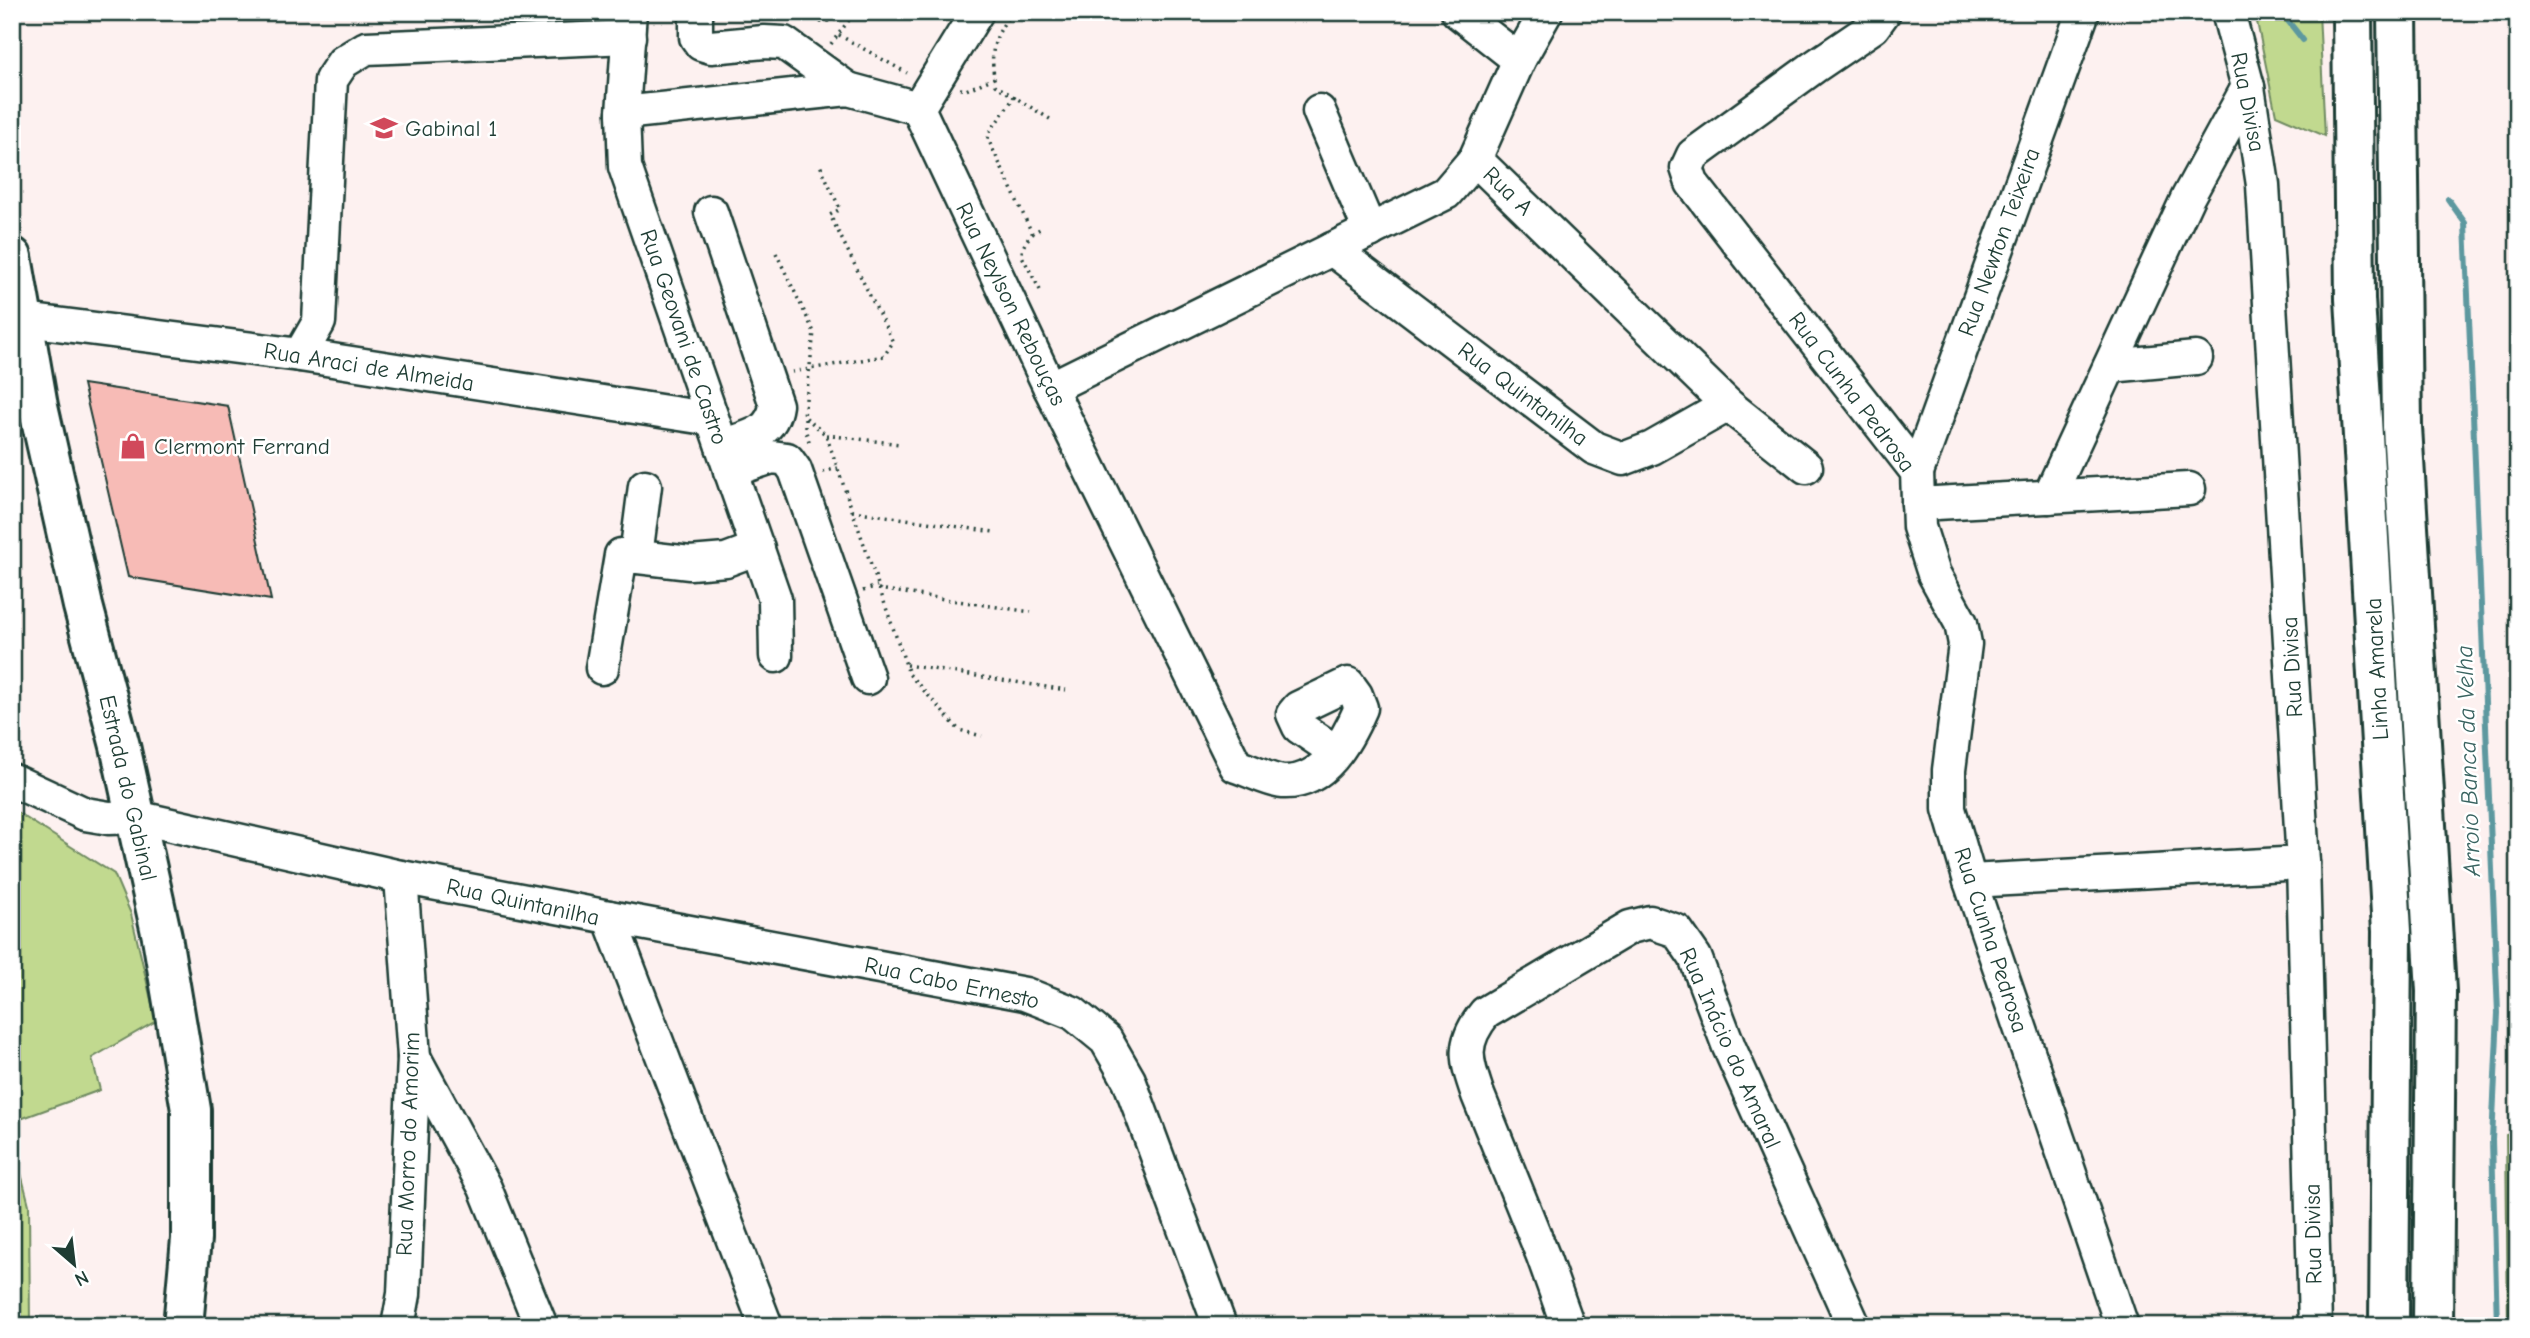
<svg xmlns="http://www.w3.org/2000/svg" width="2530" height="1338" font-family="'Comic Neue',sans-serif">
	<style>
		.green { fill: #c1d98f; stroke: #708b62; stroke-width: 2 }
		.lines { fill: none; stroke-linecap: round; stroke-linejoin: round }
		.stream { stroke: #5d989f; stroke-width: 6 }
		.building { fill: #f7bbb6; stroke: #1f3d34; stroke-width: 2 }
		.minor-casing { stroke: #1f3d34; stroke-width: 37 }
		.major-casing { stroke: #1f3d34; stroke-width: 44 }
		.highway-casing { stroke: #1f3d34; stroke-width: 44 }
		.path { stroke: #1f3d34; stroke-width: 3.5; stroke-dasharray: 2 5; stroke-linecap: butt }
		.minor { stroke: #fff; stroke-width: 32 }
		.major { stroke: #fff; stroke-width: 38 }
		.highway { stroke: #fff; stroke-width: 38 }
		.labels { text-anchor: middle; dominant-baseline: central; stroke-width: 5; stroke-linejoin: round; paint-order: stroke }
		.street-label { font-size: 23px; fill: #1f3d34; stroke: #fff }
		.poi-label { font-size: 23px; fill: #1f3d34; stroke: #fff; text-anchor: start }
		.water-label { font-size: 24px; font-style: italic; fill: #396360; stroke: #fff }
	</style>
	<rect width="100%" height="100%" fill="#fdf1f0"/>
	<filter id="ink" filterUnits="userSpaceOnUse"><feTurbulence type="fractalNoise" baseFrequency=".0143" numOctaves="2"/><feDisplacementMap in="SourceGraphic" scale="14" xChannelSelector="R" yChannelSelector="G"/><feConvolveMatrix kernelMatrix="1 2 1 2 8 2 1 2 1" color-interpolation-filters="sRGB"/></filter>
	<g filter="url(#ink)">
		<g class="green">
			<path d="M 2255,12 L 2319,12 L 2325,136 L 2276,115 Z"/>
			<path d="M 12,809 L 114,874 L 131,914 L 156,1021 L 92,1058 L 100,1090 L 12,1122 Z"/>
			<path d="M 2518,1132 L 2518,1326 L 2508,1326 L 2506,1135 Z"/>
			<path d="M 12,1138 L 29,1205 L 30,1326 L 12,1326 Z"/>
		</g>
		<g class="lines">
			<g class="stream">
				<path d="M 2281,12 L 2303,40"/>
				<path d="M 2448,199 L 2465,223 L 2498,1013 L 2492,1140 L 2497,1326"/>
			</g>
		</g>
		<path class="building" d="M 83,384 L 228,406 L 271,600 L 128,577 Z"/>
		<g class="lines">
			<g class="minor-casing">
				<g id="minor">
					<path d="M 630,12 L 623,113 L 625,167 L 775,599 L 776,656"/>
					<path d="M 696,12 L 696,37 L 701,44 L 711,47 L 764,42 L 784,43 L 848,89"/>
					<path d="M 1458,12 L 1519,60"/>
					<path d="M 1884,12 L 1873,27 L 1814,67 L 1693,155 L 1687,168 L 1692,183 L 1917,472 L 1919,527 L 1934,574 L 1961,623 L 1965,644 L 1949,770 L 1949,809 L 1970,881 L 2122,1326"/>
					<path d="M 2228,12 L 2248,87 L 2263,185 L 2303,863 L 2315,1326"/>
					<path d="M 918,108 L 977,12"/>
					<path d="M 1319,111 L 1370,231"/>
					<path d="M 623,113 L 848,89 L 918,108 L 1050,388 L 1236,766 C 1249,770 1270,781 1283,782 C 1324,784 1347,740 1361,708 L 1356,695 L 1348,684 L 1298,708 L 1293,714 L 1299,727 L 1336,752"/>
					<path d="M 1475,159 L 1728,405 L 1806,467"/>
					<path d="M 711,212 L 776,405 C 772,435 746,437 722,446"/>
					<path d="M 1332,249 L 1594,448 L 1623,459 L 1652,448 L 1728,405"/>
					<path d="M 25,320 L 300,355 L 712,419"/>
					<path d="M 300,355 L 319,322 L 331,80 L 343,62 L 366,48 L 629,37"/>
					<path d="M 2110,366 L 2196,358"/>
					<path d="M 1050,388 L 1446,193 L 1475,159 L 1519,60 L 1546,12"/>
					<path d="M 730,471 L 772,457 L 787,459 L 795,470 L 868,678"/>
					<path d="M 1917,472 L 2083,12"/>
					<path d="M 2049,497 L 2188,197 L 2248,87"/>
					<path d="M 1918,504 L 2189,489"/>
					<path d="M 636,556 L 645,486"/>
					<path d="M 602,668 L 621,555 L 690,563 L 726,560 L 758,548"/>
					<path d="M 12,780 L 85,814 L 109,818 L 136,817 L 401,877 L 609,917 L 766,1326"/>
					<path d="M 1970,881 L 2303,863"/>
					<path d="M 609,917 L 1025,994 L 1073,1013 L 1106,1040 L 1129,1080 L 1220,1326"/>
					<path d="M 414,1057 L 485,1188 L 541,1326"/>
					<path d="M 398,1326 L 404,1294 L 414,1057 L 401,877"/>
					<path d="M 1568,1326 L 1543,1256 L 1478,1095 C 1466,1060 1460,1044 1485,1013 L 1630,927 L 1650,922 L 1677,931 L 1695,957 L 1729,1047 L 1854,1326"/>
				</g>
			</g>
			<g class="major-casing">
				<path id="major" d="M 12,257 L 38,406 L 83,606 L 120,746 L 162,937 L 191,1110 L 191,1239 L 183,1326"/>
			</g>
			<g class="highway-casing">
				<g id="highway">
					<path d="M 2352,12 L 2355,299 L 2392,931 L 2389,1326"/>
					<path d="M 2397,12 L 2402,427 L 2436,991 L 2433,1326"/>
				</g>
			</g>
			<g class="path">
				<path d="M 810,12 L 821,22 L 853,17 L 930,16"/>
				<path d="M 1011,12 C 992,42 990,49 995,85 L 1053,121"/>
				<path d="M 839,35 L 907,73"/>
				<path d="M 831,44 L 855,12"/>
				<path d="M 960,89 L 966,90 L 994,78"/>
				<path d="M 1015,96 L 989,133 L 988,139 L 1032,233"/>
				<path d="M 776,253 L 814,332 L 804,416 L 826,435 L 906,665 L 909,674 L 959,730 L 982,736"/>
				<path d="M 1040,290 L 1022,256 C 1021,245 1031,233 1040,229"/>
				<path d="M 792,372 L 884,356 L 893,342 L 830,215 L 840,209 L 820,165"/>
				<path d="M 805,419 L 805,429 L 810,444"/>
				<path d="M 826,435 L 900,444"/>
				<path d="M 823,472 L 838,468"/>
				<path d="M 852,511 L 994,532"/>
				<path d="M 878,589 L 1031,612"/>
				<path d="M 863,591 L 877,586"/>
				<path d="M 906,665 L 1066,690"/>
			</g>
			<use href="#minor" class="minor"/>
			<use href="#major" class="major"/>
			<use href="#highway" class="highway"/>
		</g>
	</g>
	<defs>
		<g id="school-bare" transform="scale(2.1)"><path d="M0-5L7-2L0 1L-7-2ZM-4 1L0 2.5L4 1V4Q0 6-4 4Z" fill="#d1495b" stroke="#fff" stroke-width="2.5" paint-order="stroke"/></g>
		<g id="shop-bare" transform="scale(2.1)"><path d="M-5-2.5h2.3a2.7 3.5 0 0 1 5.4 0H5L5.5 6h-11ZM-1.5-2.5h3a1.5 2.3 0 0 0-3 0Z" fill="#d1495b" stroke="#fff" stroke-width="2.5" paint-order="stroke"/></g>
	</defs>
	<g fill-rule="evenodd">
		<use href="#school-bare" x="384" y="128"/>
		<use href="#shop-bare" x="133" y="446"/>
	</g>
	<g class="labels">
		<g class="street-label">
			<text transform="translate(2248 102) rotate(79)">Rua Divisa</text>
			<text transform="translate(1508 191) rotate(44)">Rua A</text>
			<text transform="translate(1999 242) rotate(-70)">Rua Newton Teixeira</text>
			<text transform="translate(1011 304) rotate(64)">Rua Neylson Rebouças</text>
			<text transform="translate(684 337) rotate(71)">Rua Geovani de Castro</text>
			<text transform="translate(369 367) rotate(9)">Rua Araci de Almeida</text>
			<text transform="translate(1852 392) rotate(53)">Rua Cunha Pedrosa</text>
			<text transform="translate(1523 394) rotate(37)">Rua Quintanilha</text>
			<text transform="translate(2292 667) rotate(-93)">Rua Divisa</text>
			<text transform="translate(2377 669) rotate(-93)">Linha Amarela</text>
			<text transform="translate(128 788) rotate(77)">Estrada do Gabinal</text>
			<text transform="translate(523 902) rotate(12)">Rua Quintanilha</text>
			<text transform="translate(1991 940) rotate(72)">Rua Cunha Pedrosa</text>
			<text transform="translate(952 983) rotate(12)">Rua Cabo Ernesto</text>
			<text transform="translate(1730 1048) rotate(66)">Rua Inácio do Amaral</text>
			<text transform="translate(408 1144) rotate(-88)">Rua Morro do Amorim</text>
			<text transform="translate(2313 1234) rotate(-91)">Rua Divisa</text>
		</g>
		<g class="poi-label">
			<text x="405" y="128">Gabinal 1</text>
			<text x="154" y="446">Clermont Ferrand</text>
		</g>
		<g class="water-label">
			<text transform="translate(2468 761) rotate(-92)">Arroio Banca da Velha</text>
		</g>
	</g>
	<rect width="2530" height="1338" fill="none" stroke="#fff" stroke-width="42"/>
	<rect x="21" y="21" width="2488" height="1296" fill="none" stroke="#1f3d34" stroke-width="2.5" filter="url(#ink)"/>
	<g transform="translate(74 1264) rotate(152)" stroke="#ffffff" stroke-width="5" paint-order="stroke">
	<path d="M0-5L12 26L0 18L-12 26Z" fill="#1f3d34"/>
	<text y="-10" font-size="19" font-weight="bold" text-anchor="middle" fill="#1f3d34">N</text>
	</g>
</svg>
